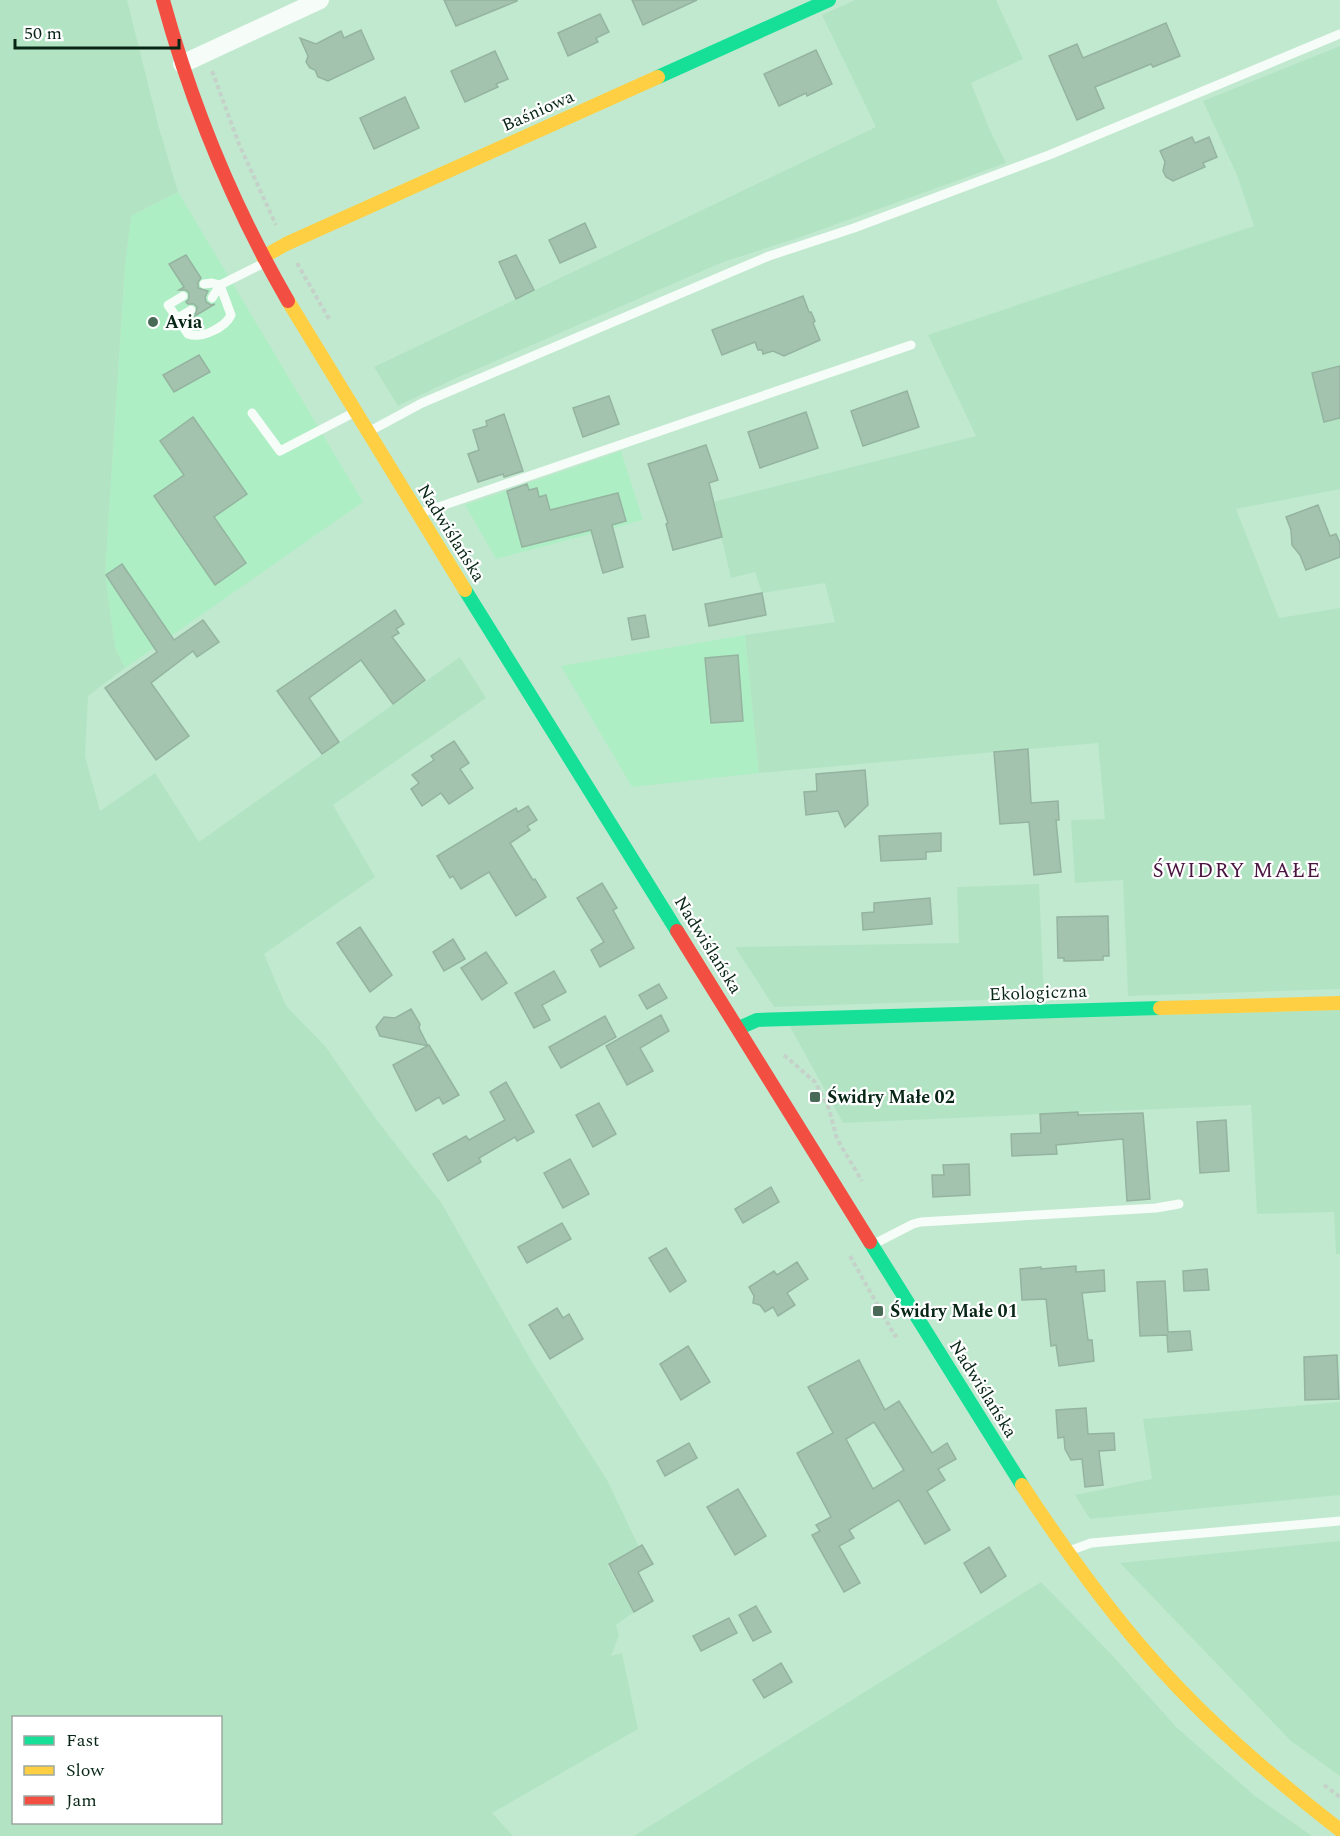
<svg xmlns="http://www.w3.org/2000/svg" width="1340" height="1836" font-family="Spectral,serif">
	<style>
		.built { fill: #aeeec5 }
		.green { fill: #b2e4c3; fill-rule: evenodd }
		.building { fill: #a3c3af; stroke: #94b4a0; stroke-width: 1.5; fill-rule: evenodd }
		.lines { fill: none; stroke-linecap: round; stroke-linejoin: round }
		.path { stroke: #c5d2ca; stroke-width: 4; stroke-dasharray: 4.5 3; stroke-linecap: butt }
		.lane { stroke: #f6fcf8; stroke-width: 9 }
		.street { stroke: #f6fcf8; stroke-width: 18 }
		.fast { stroke: #16e098; stroke-width: 14 }
		.slow { stroke: #ffcf43; stroke-width: 14 }
		.jam { stroke: #f24e42; stroke-width: 14 }
		.poi-dot { fill: #486a56; stroke: #fff; stroke-width: 2 }
		.labels { text-anchor: middle; dominant-baseline: central; stroke-width: 4.5; stroke-linejoin: round; paint-order: stroke }
		.street-label { font-size: 18px; fill: #072615; stroke: #fff }
		.poi-label { font-size: 18px; font-weight: bold; fill: #072615; stroke: #fff; text-anchor: start }
		.quarter-label { font-size: 21px; letter-spacing: 1.5px; fill: #4b1541; stroke: #fff }
	</style>
	<rect width="100%" height="100%" fill="#c1e9cf"/>
	<g class="built">
		<path d="M 178,192 L 363,502 L 125,668 L 115,648 L 105,573 L 125,266 L 131,216 Z"/>
		<path d="M 621,451 L 643,520 L 496,559 L 465,505 Z"/>
		<path d="M 745,635 L 759,773 L 632,787 L 561,666 Z"/>
	</g>
	<g class="green">
		<path d="M 0,0 L 127,0 L 159,128 L 178,192 L 131,216 L 125,266 L 105,573 L 115,648 L 125,668 L 88,696 L 85,756 L 100,811 L 155,773 L 199,842 L 460,657 L 486,698 L 333,805 L 375,877 L 264,954 L 286,1006 L 325,1046 L 376,1119 L 442,1204 L 532,1362 L 607,1480 L 639,1547 L 607,1565 L 634,1612 L 616,1625 L 619,1635 L 611,1656 L 622,1653 L 638,1729 L 492,1813 L 513,1836 L 0,1836 ZM 14,1718 L 220,1718 L 220,1822 L 14,1822 Z"/>
		<path d="M 855,0 L 996,0 L 1023,59 L 971,83 L 989,128 L 1006,163 L 798,238 L 723,262 L 454,379 L 398,406 L 374,367 L 876,127 L 822,15 Z"/>
		<path d="M 1340,46 L 1340,489 L 1236,509 L 1279,618 L 1340,608 L 1340,989 L 1128,996 L 1123,880 L 1075,883 L 1071,820 L 1105,819 L 1098,743 L 759,773 L 745,635 L 835,622 L 825,583 L 762,593 L 755,572 L 731,578 L 713,502 L 976,436 L 928,335 L 1254,226 L 1237,175 L 1203,101 Z"/>
		<path d="M 1039,884 L 1044,998 L 774,1007 L 735,947 L 959,943 L 957,887 Z"/>
		<path d="M 1340,1010 L 1340,1254 L 1336,1254 L 1334,1212 L 1257,1214 L 1251,1105 L 843,1123 L 789,1025 Z"/>
		<path d="M 1340,1402 L 1340,1495 L 1090,1519 L 1075,1495 L 1152,1479 L 1143,1419 Z"/>
		<path d="M 1340,1541 L 1340,1776 L 1291,1741 L 1120,1563 Z"/>
		<path d="M 1041,1582 L 1111,1654 L 1176,1727 L 1255,1796 L 1312,1836 L 634,1836 Z"/>
	</g>
	<g class="building">
		<path d="M 444,0 L 517,0 L 517,1 L 456,26 Z"/>
		<path d="M 632,0 L 697,0 L 643,25 Z"/>
		<path d="M 600,14 L 609,32 L 596,38 L 598,42 L 568,56 L 558,33 Z"/>
		<path d="M 1166,23 L 1180,56 L 1153,67 L 1151,64 L 1095,87 L 1104,108 L 1077,120 L 1049,56 L 1077,44 L 1083,58 Z"/>
		<path d="M 361,30 L 374,59 L 328,81 L 318,77 L 315,70 L 310,68 L 306,62 L 308,56 L 300,38 L 316,44 L 341,31 L 344,38 Z"/>
		<path d="M 816,50 L 832,84 L 807,96 L 806,93 L 779,106 L 764,74 Z"/>
		<path d="M 495,51 L 508,79 L 496,84 L 498,87 L 465,102 L 451,71 Z"/>
		<path d="M 405,97 L 419,128 L 374,149 L 360,118 Z"/>
		<path d="M 1192,137 L 1195,143 L 1209,137 L 1217,157 L 1203,163 L 1205,167 L 1173,181 L 1166,177 L 1163,171 L 1165,162 L 1160,151 Z"/>
		<path d="M 585,223 L 596,247 L 560,263 L 549,240 Z"/>
		<path d="M 186,255 L 201,278 L 198,282 L 198,288 L 208,291 L 205,297 L 206,302 L 211,305 L 215,304 L 195,316 L 197,307 L 194,304 L 188,304 L 186,302 L 189,299 L 189,293 L 186,290 L 179,290 L 184,287 L 169,264 Z"/>
		<path d="M 516,255 L 534,290 L 516,299 L 499,262 Z"/>
		<path d="M 803,296 L 809,312 L 811,312 L 815,321 L 813,323 L 820,340 L 784,356 L 773,351 L 763,354 L 762,350 L 758,350 L 755,342 L 722,355 L 712,330 Z"/>
		<path d="M 199,355 L 210,372 L 174,392 L 163,375 Z"/>
		<path d="M 1340,366 L 1340,418 L 1324,422 L 1312,373 Z"/>
		<path d="M 907,391 L 919,427 L 863,446 L 851,411 Z"/>
		<path d="M 609,396 L 619,424 L 583,437 L 573,408 Z"/>
		<path d="M 806,412 L 818,448 L 760,468 L 748,432 Z"/>
		<path d="M 504,414 L 523,471 L 504,477 L 503,474 L 478,482 L 468,454 L 479,450 L 473,430 L 487,426 L 486,421 Z"/>
		<path d="M 193,417 L 247,494 L 214,517 L 246,563 L 215,585 L 154,496 L 184,475 L 160,441 Z"/>
		<path d="M 706,445 L 718,480 L 709,483 L 722,537 L 673,550 L 666,524 L 668,523 L 648,464 Z"/>
		<path d="M 527,484 L 529,490 L 537,488 L 539,497 L 546,495 L 550,510 L 618,493 L 626,521 L 612,525 L 623,567 L 603,573 L 591,530 L 522,547 L 507,491 Z"/>
		<path d="M 1318,505 L 1330,536 L 1336,534 L 1340,543 L 1340,557 L 1306,570 L 1300,555 L 1292,545 L 1291,530 L 1286,517 Z"/>
		<path d="M 122,564 L 174,640 L 203,620 L 219,642 L 197,657 L 193,651 L 151,683 L 189,736 L 156,760 L 105,688 L 157,652 L 106,575 Z"/>
		<path d="M 762,593 L 766,615 L 709,626 L 705,604 Z"/>
		<path d="M 395,610 L 404,624 L 396,629 L 399,633 L 392,637 L 425,680 L 393,704 L 361,660 L 309,698 L 339,742 L 322,754 L 277,691 Z"/>
		<path d="M 645,615 L 649,637 L 632,640 L 628,618 Z"/>
		<path d="M 738,655 L 743,721 L 711,723 L 705,658 Z"/>
		<path d="M 454,741 L 469,763 L 460,769 L 473,788 L 449,804 L 441,793 L 422,806 L 411,789 L 419,783 L 412,775 L 434,760 L 431,756 Z"/>
		<path d="M 1028,749 L 1031,803 L 1058,801 L 1059,820 L 1056,820 L 1061,872 L 1034,875 L 1029,822 L 1000,824 L 994,752 Z"/>
		<path d="M 865,770 L 868,805 L 845,827 L 838,811 L 806,815 L 804,792 L 817,791 L 816,774 Z"/>
		<path d="M 528,806 L 537,820 L 527,826 L 530,830 L 510,843 L 533,880 L 535,879 L 546,897 L 516,916 L 489,872 L 461,889 L 453,876 L 450,878 L 437,856 L 516,808 L 518,812 Z"/>
		<path d="M 941,833 L 941,851 L 926,852 L 926,859 L 881,861 L 879,836 Z"/>
		<path d="M 602,883 L 617,908 L 613,910 L 634,948 L 600,967 L 591,950 L 604,942 L 577,898 Z"/>
		<path d="M 930,898 L 932,924 L 863,930 L 862,913 L 874,912 L 874,903 Z"/>
		<path d="M 1108,916 L 1109,956 L 1103,956 L 1103,960 L 1071,961 L 1064,961 L 1064,958 L 1058,958 L 1057,917 Z"/>
		<path d="M 360,927 L 392,975 L 370,992 L 337,943 Z"/>
		<path d="M 453,939 L 465,959 L 444,971 L 433,952 Z"/>
		<path d="M 486,952 L 507,983 L 482,1000 L 461,968 Z"/>
		<path d="M 554,971 L 566,992 L 542,1005 L 550,1020 L 534,1028 L 515,993 Z"/>
		<path d="M 659,984 L 667,998 L 647,1009 L 639,995 Z"/>
		<path d="M 411,1009 L 420,1024 L 419,1028 L 428,1046 L 380,1036 L 376,1027 L 384,1017 L 395,1018 Z"/>
		<path d="M 661,1015 L 669,1031 L 640,1048 L 653,1071 L 627,1085 L 606,1046 Z"/>
		<path d="M 605,1016 L 616,1037 L 561,1068 L 549,1047 Z"/>
		<path d="M 429,1045 L 459,1095 L 443,1104 L 439,1097 L 416,1111 L 393,1065 Z"/>
		<path d="M 506,1082 L 534,1132 L 517,1141 L 515,1137 L 479,1158 L 481,1162 L 448,1181 L 433,1154 L 466,1136 L 469,1140 L 505,1120 L 490,1092 Z"/>
		<path d="M 599,1103 L 616,1134 L 593,1147 L 576,1115 Z"/>
		<path d="M 1078,1112 L 1078,1115 L 1143,1113 L 1150,1199 L 1127,1201 L 1123,1139 L 1056,1145 L 1057,1154 L 1012,1156 L 1011,1134 L 1041,1133 L 1040,1114 Z"/>
		<path d="M 1226,1120 L 1229,1171 L 1200,1173 L 1197,1122 Z"/>
		<path d="M 570,1159 L 589,1194 L 563,1208 L 544,1173 Z"/>
		<path d="M 969,1164 L 970,1195 L 933,1197 L 932,1175 L 944,1175 L 943,1165 Z"/>
		<path d="M 771,1187 L 779,1202 L 743,1223 L 735,1209 Z"/>
		<path d="M 562,1223 L 571,1239 L 527,1263 L 518,1247 Z"/>
		<path d="M 666,1248 L 686,1281 L 670,1292 L 649,1258 Z"/>
		<path d="M 797,1262 L 808,1279 L 787,1293 L 795,1305 L 778,1316 L 773,1307 L 765,1312 L 760,1305 L 753,1303 L 754,1296 L 749,1287 L 774,1271 L 777,1275 Z"/>
		<path d="M 1076,1266 L 1076,1272 L 1104,1270 L 1105,1291 L 1082,1293 L 1088,1340 L 1092,1340 L 1094,1361 L 1059,1366 L 1056,1345 L 1051,1346 L 1046,1299 L 1022,1300 L 1020,1269 L 1041,1267 L 1041,1269 Z"/>
		<path d="M 1207,1269 L 1209,1290 L 1184,1291 L 1183,1271 Z"/>
		<path d="M 1165,1281 L 1168,1332 L 1190,1331 L 1192,1350 L 1168,1352 L 1167,1335 L 1140,1336 L 1137,1282 Z"/>
		<path d="M 557,1308 L 563,1318 L 569,1314 L 583,1339 L 550,1359 L 529,1325 Z"/>
		<path d="M 688,1346 L 710,1382 L 681,1400 L 660,1364 Z"/>
		<path d="M 1337,1355 L 1339,1399 L 1305,1400 L 1304,1357 Z"/>
		<path d="M 859,1360 L 885,1410 L 899,1401 L 932,1453 L 947,1443 L 956,1459 L 938,1469 L 945,1480 L 927,1491 L 950,1530 L 925,1544 L 899,1500 L 849,1530 L 854,1538 L 839,1546 L 860,1583 L 844,1592 L 812,1535 L 820,1531 L 816,1525 L 831,1517 L 797,1453 L 833,1433 L 808,1387 ZM 874,1422 L 904,1470 L 873,1489 L 846,1439 Z"/>
		<path d="M 1086,1408 L 1088,1434 L 1114,1433 L 1115,1450 L 1099,1451 L 1103,1485 L 1085,1487 L 1082,1459 L 1071,1460 L 1065,1449 L 1064,1437 L 1058,1438 L 1056,1410 Z"/>
		<path d="M 689,1443 L 697,1458 L 665,1476 L 657,1461 Z"/>
		<path d="M 738,1489 L 766,1536 L 735,1555 L 707,1507 Z"/>
		<path d="M 642,1545 L 653,1564 L 638,1572 L 653,1601 L 634,1612 L 609,1564 Z"/>
		<path d="M 989,1547 L 1006,1576 L 981,1593 L 964,1563 Z"/>
		<path d="M 756,1606 L 771,1632 L 753,1641 L 739,1615 Z"/>
		<path d="M 729,1618 L 737,1633 L 701,1651 L 693,1636 Z"/>
		<path d="M 781,1663 L 792,1682 L 764,1698 L 753,1680 Z"/>
	</g>
	<g class="lines">
		<g class="path">
			<path d="M 212,71 L 239,144 L 276,225"/>
			<path d="M 297,263 L 329,319"/>
			<path d="M 784,1055 L 815,1082 L 829,1109 L 837,1139 L 862,1181"/>
			<path d="M 850,1256 L 895,1336 L 899,1333"/>
			<path d="M 1324,1785 L 1340,1797"/>
		</g>
		<g class="lane">
			<path d="M 204,284 L 212,283 L 220,285 L 264,263"/>
			<path d="M 183,296 L 168,305 L 188,334 C 201,339 225,328 231,315 L 220,285"/>
			<path d="M 212,298 L 220,285"/>
			<path d="M 176,319 L 191,310"/>
			<path d="M 252,413 L 280,451 L 353,413"/>
			<path d="M 370,431 L 422,403 L 769,256 L 854,228 L 1049,155 L 1340,34"/>
			<path d="M 421,513 L 911,345"/>
			<path d="M 874,1244 L 913,1224 L 921,1222 L 1156,1208 L 1179,1204"/>
			<path d="M 1069,1551 L 1091,1543 L 1340,1521"/>
		</g>
		<path class="street" d="M 182,64 L 320,0"/>
		<g class="fast">
			<path d="M 658,77 L 829,0"/>
			<path d="M 465,590 L 677,931"/>
			<path d="M 739,1028 L 757,1020 L 1160,1008"/>
			<path d="M 870,1242 L 1022,1485"/>
		</g>
		<g class="slow">
			<path d="M 263,257 L 286,244 L 658,77"/>
			<path d="M 288,301 L 465,590"/>
			<path d="M 1160,1008 L 1340,1003"/>
			<path d="M 1022,1485 C 1064,1549 1108,1611 1160,1668 C 1214,1728 1276,1780 1340,1830"/>
		</g>
		<g class="jam">
			<path d="M 163,0 C 192,106 233,206 288,301"/>
			<path d="M 677,931 L 870,1242"/>
		</g>
	</g>
	<g class="poi-dot">
		<circle cx="153" cy="322" r="6"/>
		<rect x="809" y="1091" width="12" height="12" rx="3"/>
		<rect x="872" y="1305" width="12" height="12" rx="3"/>
	</g>
	<g class="labels">
		<g class="street-label">
			<text transform="translate(538 111) rotate(-24)">Baśniowa</text>
			<text transform="translate(451 533) rotate(58)">Nadwiślańska</text>
			<text transform="translate(708 945) rotate(58)">Nadwiślańska</text>
			<text transform="translate(1038 993) rotate(-2)">Ekologiczna</text>
			<text transform="translate(983 1389) rotate(58)">Nadwiślańska</text>
		</g>
		<g class="poi-label">
			<text x="165" y="322">Avia</text>
			<text x="827" y="1097">Świdry Małe 02</text>
			<text x="890" y="1311">Świdry Małe 01</text>
		</g>
		<g class="quarter-label">
			<text x="1237" y="871">ŚWIDRY MAŁE</text>
		</g>
	</g>
	<rect x="12" y="1716" width="210" height="108" fill="#ffffff" stroke="#9ca8a1" stroke-width="1.5"/>
	<rect x="24" y="1736" width="30" height="9" fill="#16e098" stroke="#9ca8a1" stroke-width="1.5"/>
	<text x="66" y="1746" font-size="18" fill="#072615">Fast</text>
	<rect x="24" y="1766" width="30" height="9" fill="#ffcf43" stroke="#9ca8a1" stroke-width="1.5"/>
	<text x="66" y="1776" font-size="18" fill="#072615">Slow</text>
	<rect x="24" y="1796" width="30" height="9" fill="#f24e42" stroke="#9ca8a1" stroke-width="1.5"/>
	<text x="66" y="1806" font-size="18" fill="#072615">Jam</text>
	<path d="M15 39v9h164v-9" fill="none" stroke="#072615" stroke-width="3"/>
	<text x="24" y="39" font-size="18" fill="#072615" stroke="#ffffff" stroke-width="4.5" paint-order="stroke">50 m</text>
</svg>
